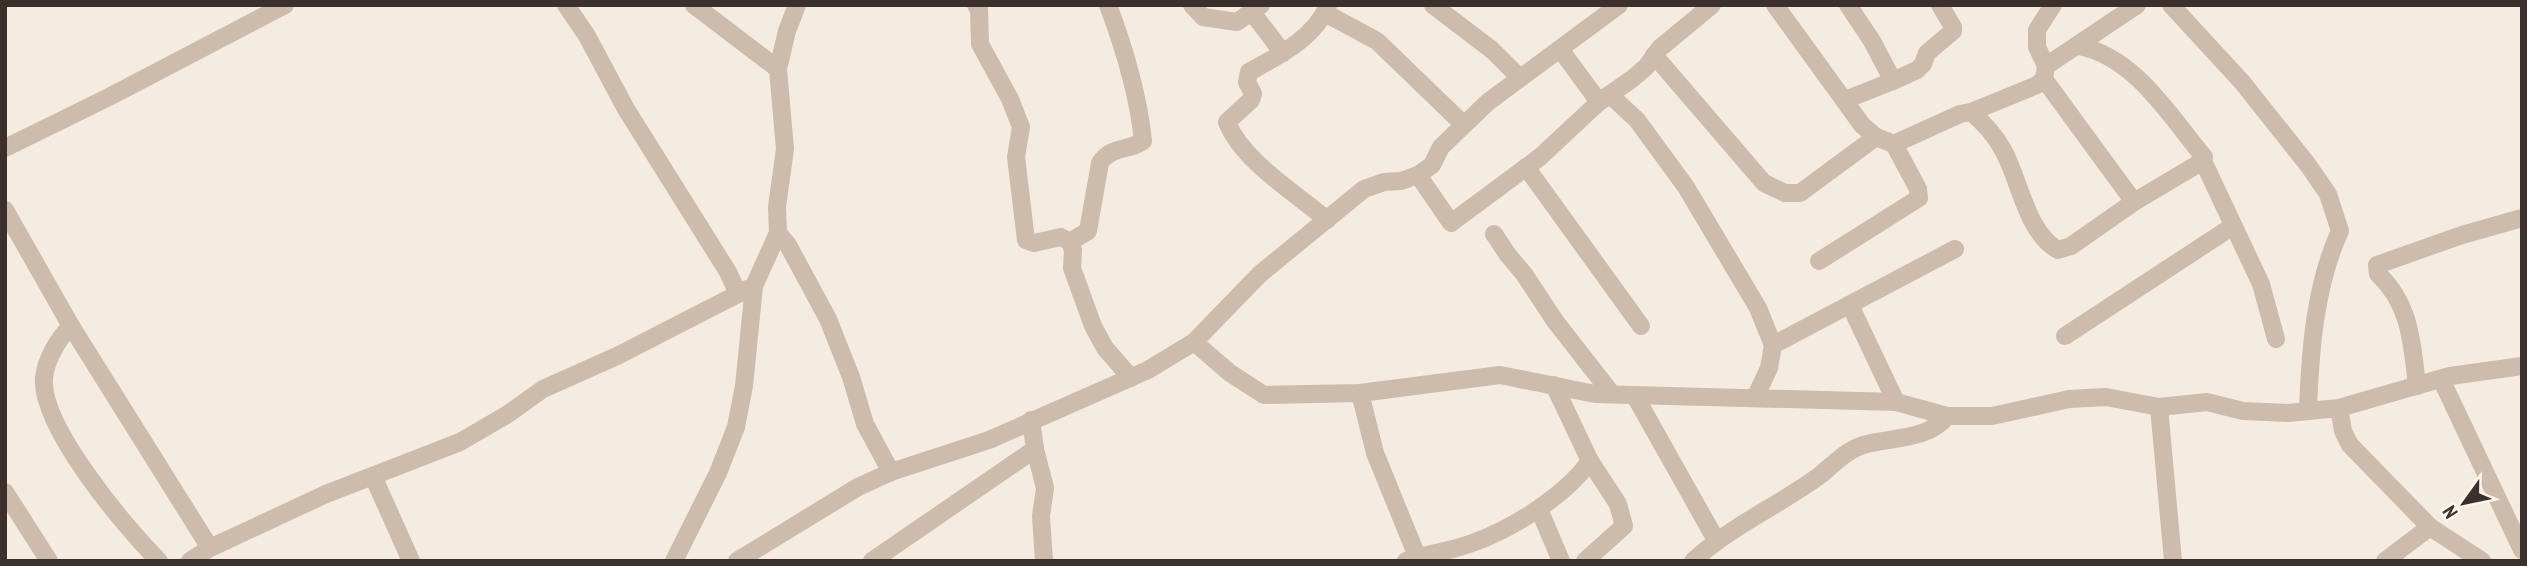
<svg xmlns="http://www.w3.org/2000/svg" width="2527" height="566" font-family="'PT Sans Narrow',sans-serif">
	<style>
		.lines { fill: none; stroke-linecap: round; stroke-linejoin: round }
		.minor { stroke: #cdbbac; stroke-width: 18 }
	</style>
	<rect width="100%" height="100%" fill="#f4ebe1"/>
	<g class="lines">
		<g class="minor">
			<path d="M 566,5 L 587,36 L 626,109 L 728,272 L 738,294 L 747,289"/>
			<path d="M 694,5 L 778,69"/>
			<path d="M 976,5 L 979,9 L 980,44 L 1010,99 L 1021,127 L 1016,157 L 1026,240 L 1034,243 L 1061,237 L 1070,242 L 1073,250 L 1072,268 L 1093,326 L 1105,348 L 1131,378"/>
			<path d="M 1192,5 L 1203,17 L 1237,22 L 1261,5"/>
			<path d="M 1433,5 L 1492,50 L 1520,78"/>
			<path d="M 1775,5 L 1862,125 L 1876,137 L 1894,144 L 1960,114 L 1971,112 C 1984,123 1995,135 2003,150 C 2020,180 2026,232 2058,250 L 2071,246 L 2134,202 L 2203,161 L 2204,157 C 2169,115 2135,57 2079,46"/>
			<path d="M 2171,5 L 2242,82 L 2308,165 L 2328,194 L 2340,231 C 2315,285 2310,351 2308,411"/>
			<path d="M 1251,11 L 1283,53"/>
			<path d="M 1325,13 L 1377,41 L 1463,124"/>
			<path d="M 1560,49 L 1599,102"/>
			<path d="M 1654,55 L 1764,183 L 1785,193 L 1800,193 L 1876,137"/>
			<path d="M 2046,66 L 2137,5"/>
			<path d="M 2044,79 L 2134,202"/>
			<path d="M 1893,81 L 1917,70 L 1923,64 L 1927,53 L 1953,31 L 1953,27 L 1940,5"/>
			<path d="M 1610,95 L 1637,120 L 1686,187 L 1758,308 L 1773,345 L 1769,368 L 1755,398"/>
			<path d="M 1845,100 L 1893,81 L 1872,41 L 1848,5"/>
			<path d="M 1971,112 L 2037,85 L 2044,79 L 2046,66 L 2037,47 L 2037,30 L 2053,5"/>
			<path d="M 5,148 L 109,97 L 285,5"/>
			<path d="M 2203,161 L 2261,284 L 2276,339"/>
			<path d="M 1526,167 L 1641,326"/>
			<path d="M 1418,175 L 1451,223 L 1540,157 L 1599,102 L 1632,79 L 1646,67 L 1660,48 L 1712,5"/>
			<path d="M 5,210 L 71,326 L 210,548 L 190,561"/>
			<path d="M 1327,220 C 1296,193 1242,161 1227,122 L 1251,100 L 1253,94 L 1247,82 L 1249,72 C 1278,56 1315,38 1328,5"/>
			<path d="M 778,233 L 788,245 L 828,319 L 851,377 L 865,424 L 891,472"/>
			<path d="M 1494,234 L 1508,255 L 1524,274 L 1555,321 L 1612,394"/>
			<path d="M 1070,242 L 1088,231 L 1100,163 C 1112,145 1127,152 1143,141 C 1138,93 1125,50 1108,5"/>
			<path d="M 1819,261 L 1919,198 L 1918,189 L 1894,144"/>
			<path d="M 1850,305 L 1896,402"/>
			<path d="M 71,326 C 58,339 46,359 44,378 C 40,426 125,527 159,561"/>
			<path d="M 2065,336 L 2233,226"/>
			<path d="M 1194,342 L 1230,373 L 1264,395 L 1360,393 L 1500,375 L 1595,394 L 1896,402 L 1947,416 L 1992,416 L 2069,399 L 2106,397 L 2159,407 L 2207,402 L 2243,411 L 2288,413 L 2339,408 L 2450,376 L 2522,366"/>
			<path d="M 1773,345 L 1955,249"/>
			<path d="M 2441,379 L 2522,550"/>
			<path d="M 2417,386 C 2412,344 2411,305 2378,274 L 2377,265 L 2462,235 L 2522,218"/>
			<path d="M 1360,393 L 1375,453 L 1419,561"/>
			<path d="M 1635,396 L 1716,540"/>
			<path d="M 2159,407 L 2173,561"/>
			<path d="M 2339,408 L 2343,431 L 2350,445 L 2430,527 L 2482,561"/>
			<path d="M 1035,449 L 1045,488 L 1041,516 L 1044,561"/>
			<path d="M 373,476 L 411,561"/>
			<path d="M 5,492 L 49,561"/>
			<path d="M 1539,509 L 1561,561"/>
			<path d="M 210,548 L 326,494 L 460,442 L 508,414 L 543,389 L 617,356 L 738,294"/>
			<path d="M 674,561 L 718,473 L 736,427 L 744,386 L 754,286 L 778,233 L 777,207 L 785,149 L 778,69 L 787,31 L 797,5"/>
			<path d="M 737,561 L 858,487 L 891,472 L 989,440 L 1148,370 L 1194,342 L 1260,274 L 1364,189 L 1384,182 L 1401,181 L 1418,175 L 1432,165 L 1441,147 L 1488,102 L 1619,5"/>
			<path d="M 872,561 L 1035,449 L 1031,420"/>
			<path d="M 1406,561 C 1429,553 1453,551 1475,542 C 1514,528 1567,494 1590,461 L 1554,385"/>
			<path d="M 1585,561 L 1624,526 L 1618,504 L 1590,461"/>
			<path d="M 1693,561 C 1731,526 1778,506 1819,476 C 1833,465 1845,451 1863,445 C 1891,437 1929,440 1947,416"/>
			<path d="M 2385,561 L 2430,527"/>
		</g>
	</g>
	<rect width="2527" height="566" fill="none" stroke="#3b302b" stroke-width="14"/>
	<g transform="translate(2464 503) rotate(237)" stroke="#fbf5ee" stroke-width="5" paint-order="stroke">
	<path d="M0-5L12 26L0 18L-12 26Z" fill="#3b302b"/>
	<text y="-10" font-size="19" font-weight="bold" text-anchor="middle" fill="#3b302b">N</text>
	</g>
</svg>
